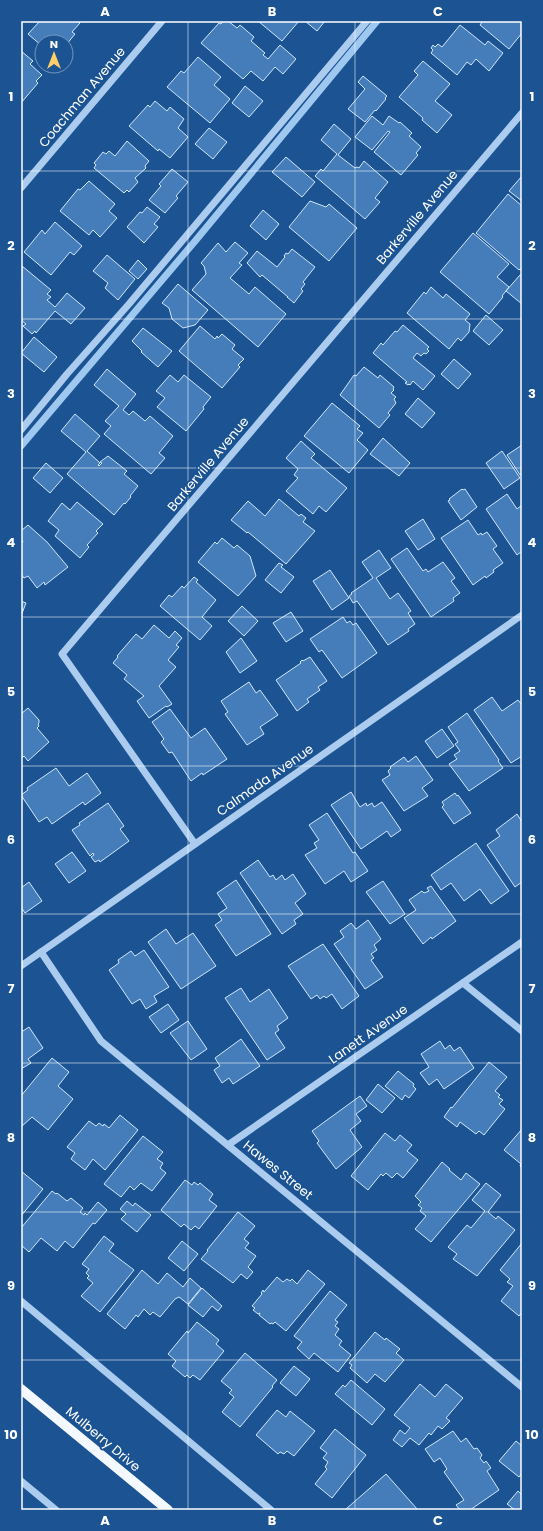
<svg xmlns="http://www.w3.org/2000/svg" width="543" height="1531" font-family="Poppins,sans-serif">
	<style>
		.lines { fill: none; stroke-linecap: round; stroke-linejoin: round }
		.stream { stroke: #9fc8f1; stroke-width: 7 }
		.building { fill: #447dba; stroke: #d2e6fb }
		.minor { stroke: #acccef; stroke-width: 7 }
		.major { stroke: #f4f9ff; stroke-width: 10 }
		.grid { fill: none; stroke: #fff; stroke-width: 1; stroke-opacity: 0.55 }
		.labels { text-anchor: middle; dominant-baseline: central; stroke-width: 3.5; stroke-linejoin: round; paint-order: stroke }
		.street-label { font-size: 13px; fill: #fff; stroke: #1b5393 }
		.neatline { fill: none; stroke: #fff; stroke-width: 1.5 }
		.grid-label { font-size: 13px; text-anchor: middle; font-weight: bold; fill: #fff }
	</style>
	<rect width="100%" height="100%" fill="#1b5393"/>
	<g class="lines">
		<path class="stream" d="M 21,446 L 196,240 L 377,21"/>
	</g>
	<g class="building">
		<path d="M 40,21 L 77,21 L 80,23 L 72,32 L 75,34 L 66,45 L 66,42 L 42,42 L 42,46 L 28,34 Z"/>
		<path d="M 223,21 L 228,21 L 237,28 L 240,25 L 254,37 L 251,41 L 265,53 L 263,55 L 268,59 L 280,45 L 296,59 L 283,74 L 275,67 L 263,81 L 251,71 L 243,79 L 201,43 L 219,23 L 221,24 Z"/>
		<path d="M 258,21 L 299,21 L 282,41 Z"/>
		<path d="M 305,21 L 325,21 L 317,31 Z"/>
		<path d="M 481,21 L 522,21 L 522,33 L 509,49 L 480,25 L 482,22 Z"/>
		<path d="M 460,25 L 485,45 L 488,41 L 503,53 L 489,71 L 476,59 L 471,65 L 467,62 L 457,75 L 431,53 L 433,50 L 431,48 L 433,45 L 435,47 L 438,44 L 442,47 Z"/>
		<path d="M 21,51 L 33,61 L 30,64 L 42,75 L 36,81 L 38,83 L 21,103 Z"/>
		<path d="M 198,57 L 221,77 L 214,85 L 230,99 L 210,123 L 167,87 L 181,71 L 184,73 Z"/>
		<path d="M 423,61 L 450,84 L 435,101 L 452,115 L 437,133 L 422,120 L 423,118 L 399,97 L 418,75 L 414,71 Z"/>
		<path d="M 363,76 L 387,96 L 385,98 L 386,99 L 376,111 L 375,110 L 365,122 L 348,109 L 365,89 L 358,82 Z"/>
		<path d="M 245,86 L 263,101 L 249,117 L 232,103 Z"/>
		<path d="M 155,101 L 167,111 L 170,107 L 184,119 L 178,128 L 188,137 L 170,158 L 159,149 L 158,151 L 129,126 L 148,105 L 150,107 Z"/>
		<path d="M 372,116 L 383,125 L 389,116 L 399,123 L 400,122 L 412,133 L 409,136 L 421,147 L 416,153 L 418,155 L 401,175 L 374,152 L 390,132 L 388,131 L 372,150 L 355,137 Z"/>
		<path d="M 334,124 L 351,139 L 338,155 L 355,168 L 357,167 L 359,168 L 364,161 L 388,182 L 375,198 L 380,202 L 365,219 L 315,176 L 321,169 L 323,171 L 337,154 L 321,140 Z"/>
		<path d="M 209,128 L 227,142 L 213,159 L 195,144 Z"/>
		<path d="M 127,141 L 149,161 L 145,166 L 146,168 L 135,178 L 138,182 L 129,192 L 127,190 L 124,193 L 94,168 L 96,165 L 94,163 L 103,152 L 106,154 L 109,151 L 115,156 Z"/>
		<path d="M 286,157 L 315,182 L 302,197 L 272,172 Z"/>
		<path d="M 172,169 L 188,182 L 176,196 L 178,198 L 165,213 L 149,200 L 161,186 L 159,184 Z"/>
		<path d="M 522,176 L 522,201 L 509,191 Z"/>
		<path d="M 89,181 L 115,204 L 109,211 L 117,218 L 100,237 L 93,230 L 89,235 L 60,211 L 78,189 L 80,190 Z"/>
		<path d="M 508,194 L 522,206 L 522,271 L 520,269 L 519,270 L 476,233 Z"/>
		<path d="M 310,201 L 326,207 L 329,204 L 357,228 L 329,261 L 289,227 Z"/>
		<path d="M 147,207 L 160,217 L 154,224 L 158,227 L 144,243 L 127,227 L 140,212 L 142,213 Z"/>
		<path d="M 263,210 L 279,224 L 266,240 L 250,226 Z"/>
		<path d="M 55,222 L 82,246 L 74,255 L 70,252 L 51,275 L 24,252 L 42,230 L 45,234 Z"/>
		<path d="M 473,233 L 509,264 L 497,277 L 509,287 L 502,296 L 503,297 L 489,314 L 440,272 Z"/>
		<path d="M 235,242 L 248,253 L 239,263 L 242,265 L 230,278 L 249,294 L 255,287 L 286,314 L 258,347 L 192,290 L 206,274 L 204,266 L 201,263 L 218,243 L 226,252 Z"/>
		<path d="M 292,249 L 315,267 L 303,282 L 305,284 L 301,289 L 303,291 L 294,303 L 287,297 L 288,297 L 262,275 L 260,277 L 247,263 L 257,251 L 277,267 L 285,257 L 284,256 L 286,253 L 288,254 Z"/>
		<path d="M 107,255 L 135,279 L 118,300 L 105,288 L 108,283 L 93,271 Z"/>
		<path d="M 138,260 L 147,269 L 138,279 L 129,271 Z"/>
		<path d="M 22,266 L 51,290 L 47,294 L 51,297 L 47,300 L 55,307 L 67,293 L 85,308 L 71,324 L 55,311 L 36,333 L 35,331 L 32,334 L 23,326 L 26,324 L 21,320 Z"/>
		<path d="M 520,275 L 522,276 L 522,304 L 506,291 Z"/>
		<path d="M 178,284 L 208,310 L 195,325 L 183,328 L 172,319 L 169,308 L 162,303 Z"/>
		<path d="M 431,287 L 443,298 L 446,294 L 470,314 L 465,320 L 470,324 L 469,332 L 461,341 L 458,338 L 449,349 L 407,313 L 424,292 L 426,294 Z"/>
		<path d="M 486,315 L 503,330 L 489,345 L 473,331 Z"/>
		<path d="M 403,325 L 429,347 L 427,349 L 429,351 L 426,354 L 424,353 L 421,356 L 417,353 L 413,358 L 435,376 L 423,390 L 413,381 L 410,385 L 409,384 L 408,385 L 405,383 L 407,382 L 373,353 L 381,343 L 383,345 L 395,331 L 397,332 Z"/>
		<path d="M 200,326 L 215,339 L 217,336 L 218,338 L 222,334 L 235,345 L 232,349 L 244,359 L 238,365 L 240,367 L 222,388 L 179,351 Z"/>
		<path d="M 143,328 L 172,351 L 158,367 L 141,352 L 142,351 L 132,341 Z"/>
		<path d="M 34,337 L 57,357 L 44,372 L 21,353 Z"/>
		<path d="M 454,359 L 471,374 L 458,389 L 441,374 Z"/>
		<path d="M 364,367 L 378,378 L 380,375 L 394,387 L 393,389 L 394,390 L 391,393 L 396,397 L 394,399 L 396,403 L 388,413 L 390,415 L 379,428 L 340,395 L 354,375 L 356,376 Z"/>
		<path d="M 107,369 L 136,394 L 123,410 L 129,415 L 133,411 L 145,421 L 150,416 L 173,436 L 159,453 L 165,458 L 151,474 L 104,434 L 111,426 L 105,421 L 119,406 L 94,385 Z"/>
		<path d="M 170,375 L 178,382 L 184,375 L 211,397 L 203,407 L 204,409 L 186,431 L 157,407 L 165,398 L 156,391 Z"/>
		<path d="M 418,398 L 435,413 L 422,428 L 405,414 Z"/>
		<path d="M 332,403 L 360,426 L 357,429 L 363,433 L 357,440 L 368,450 L 349,473 L 304,436 Z"/>
		<path d="M 75,414 L 100,436 L 87,451 L 100,463 L 98,465 L 99,466 L 102,463 L 100,462 L 108,456 L 127,471 L 124,474 L 138,486 L 130,496 L 131,497 L 125,504 L 124,503 L 114,515 L 67,474 L 86,452 L 61,431 Z"/>
		<path d="M 383,438 L 410,463 L 399,476 L 370,454 Z"/>
		<path d="M 301,441 L 315,454 L 311,458 L 347,488 L 326,512 L 319,506 L 313,514 L 286,491 L 298,478 L 294,475 L 298,469 L 286,458 Z"/>
		<path d="M 522,445 L 522,474 L 520,475 L 507,455 Z"/>
		<path d="M 502,451 L 520,478 L 504,489 L 486,463 Z"/>
		<path d="M 46,463 L 63,478 L 50,493 L 33,478 Z"/>
		<path d="M 462,489 L 463,490 L 465,489 L 477,507 L 461,520 L 448,501 L 450,500 L 449,499 Z"/>
		<path d="M 507,494 L 517,509 L 522,505 L 522,551 L 517,555 L 486,509 Z"/>
		<path d="M 279,499 L 299,516 L 301,514 L 306,518 L 303,522 L 315,531 L 286,564 L 248,532 L 247,533 L 231,520 L 248,501 L 265,516 Z"/>
		<path d="M 77,502 L 103,524 L 96,531 L 98,533 L 87,545 L 89,547 L 80,558 L 55,536 L 59,530 L 48,521 L 62,503 L 70,510 Z"/>
		<path d="M 423,519 L 435,539 L 418,550 L 405,531 Z"/>
		<path d="M 468,520 L 478,535 L 481,533 L 482,535 L 487,532 L 497,546 L 493,549 L 503,563 L 493,570 L 494,572 L 486,578 L 485,576 L 473,585 L 441,538 Z"/>
		<path d="M 28,525 L 47,542 L 68,567 L 45,585 L 44,582 L 37,588 L 28,576 L 24,578 L 21,574 L 21,543 L 23,542 L 21,539 L 21,531 Z"/>
		<path d="M 222,538 L 234,548 L 237,545 L 250,556 L 256,576 L 238,596 L 198,562 L 215,542 L 217,544 Z"/>
		<path d="M 407,548 L 423,571 L 426,569 L 428,572 L 443,562 L 455,578 L 451,581 L 460,593 L 453,598 L 454,601 L 431,617 L 391,559 Z"/>
		<path d="M 379,550 L 391,568 L 376,578 L 390,599 L 398,593 L 411,611 L 408,613 L 415,624 L 408,629 L 409,631 L 388,645 L 357,601 L 353,603 L 349,596 L 352,594 L 351,593 L 373,578 L 362,562 Z"/>
		<path d="M 279,563 L 283,565 L 281,567 L 294,577 L 281,593 L 265,580 L 278,564 Z"/>
		<path d="M 330,570 L 349,598 L 332,610 L 313,581 Z"/>
		<path d="M 194,577 L 198,580 L 196,582 L 216,600 L 202,617 L 212,626 L 200,640 L 160,606 L 169,595 L 172,597 L 182,586 L 184,588 Z"/>
		<path d="M 21,601 L 26,603 L 21,616 Z"/>
		<path d="M 242,606 L 258,621 L 244,636 L 228,621 Z"/>
		<path d="M 291,612 L 303,631 L 286,642 L 273,623 Z"/>
		<path d="M 343,617 L 347,623 L 350,621 L 353,625 L 356,623 L 377,653 L 342,678 L 322,650 L 319,652 L 310,639 Z"/>
		<path d="M 154,625 L 169,638 L 175,631 L 182,638 L 176,645 L 179,647 L 168,660 L 176,667 L 159,686 L 172,704 L 167,707 L 166,706 L 149,718 L 137,701 L 144,696 L 124,679 L 127,675 L 113,663 L 118,657 L 117,656 L 136,634 L 142,639 Z"/>
		<path d="M 241,638 L 257,661 L 240,673 L 226,652 Z"/>
		<path d="M 310,657 L 327,681 L 318,687 L 320,690 L 307,699 L 309,702 L 297,711 L 276,680 L 301,663 L 300,662 L 302,660 L 303,661 Z"/>
		<path d="M 249,682 L 256,693 L 260,690 L 278,715 L 260,727 L 264,734 L 247,745 L 225,714 L 228,712 L 221,701 Z"/>
		<path d="M 492,697 L 502,711 L 518,700 L 522,705 L 522,756 L 511,763 L 474,710 Z"/>
		<path d="M 28,708 L 39,720 L 39,723 L 38,724 L 39,726 L 37,728 L 49,742 L 28,761 L 24,756 L 21,759 L 21,714 Z"/>
		<path d="M 170,709 L 191,738 L 205,728 L 227,759 L 203,775 L 202,773 L 191,781 L 172,752 L 169,753 L 161,742 L 164,739 L 152,722 Z"/>
		<path d="M 467,713 L 499,760 L 498,761 L 503,768 L 469,791 L 449,764 L 457,759 L 454,755 L 460,751 L 455,744 L 458,742 L 448,727 Z"/>
		<path d="M 442,729 L 454,746 L 437,758 L 425,741 Z"/>
		<path d="M 416,756 L 433,780 L 422,788 L 428,796 L 404,811 L 382,780 L 390,775 L 388,771 L 391,768 L 390,767 L 404,757 L 408,762 Z"/>
		<path d="M 56,768 L 69,786 L 87,773 L 101,793 L 85,805 L 83,802 L 52,824 L 47,817 L 39,822 L 21,795 L 28,790 L 27,788 Z"/>
		<path d="M 351,792 L 360,807 L 366,803 L 367,806 L 372,803 L 374,807 L 382,802 L 401,830 L 391,837 L 387,831 L 361,849 L 331,805 Z"/>
		<path d="M 455,793 L 457,796 L 458,795 L 471,813 L 454,824 L 442,807 L 444,805 L 442,802 Z"/>
		<path d="M 108,803 L 124,826 L 120,829 L 129,841 L 100,862 L 99,860 L 95,862 L 91,857 L 94,855 L 93,853 L 90,856 L 72,830 L 80,825 L 79,823 Z"/>
		<path d="M 327,813 L 353,853 L 355,852 L 368,871 L 351,882 L 344,871 L 325,884 L 305,855 L 317,848 L 314,843 L 319,840 L 309,825 Z"/>
		<path d="M 517,814 L 522,822 L 522,882 L 515,887 L 487,845 L 500,836 L 496,830 Z"/>
		<path d="M 476,843 L 509,891 L 491,904 L 480,889 L 464,901 L 451,883 L 441,890 L 431,875 Z"/>
		<path d="M 72,852 L 86,871 L 69,883 L 55,864 Z"/>
		<path d="M 258,860 L 270,877 L 273,875 L 276,880 L 282,875 L 285,880 L 293,874 L 306,894 L 295,903 L 303,914 L 294,920 L 296,924 L 282,934 L 240,873 Z"/>
		<path d="M 236,880 L 271,934 L 236,956 L 215,925 L 222,920 L 218,914 L 227,908 L 217,893 Z"/>
		<path d="M 383,881 L 405,914 L 390,924 L 366,892 Z"/>
		<path d="M 29,882 L 42,901 L 25,913 L 21,907 L 21,888 Z"/>
		<path d="M 431,886 L 456,921 L 432,939 L 431,937 L 423,944 L 404,918 L 416,910 L 409,900 L 422,891 L 424,893 L 429,891 L 427,888 Z"/>
		<path d="M 368,920 L 381,939 L 374,945 L 377,950 L 371,954 L 374,958 L 371,960 L 383,977 L 365,989 L 334,944 L 344,937 L 340,931 L 351,923 L 356,929 Z"/>
		<path d="M 166,929 L 176,944 L 193,933 L 216,966 L 181,989 L 148,942 Z"/>
		<path d="M 323,944 L 359,996 L 342,1009 L 332,994 L 326,998 L 324,996 L 320,999 L 317,995 L 311,999 L 288,966 Z"/>
		<path d="M 144,950 L 169,987 L 154,996 L 157,1002 L 146,1009 L 140,999 L 132,1004 L 109,970 L 119,963 L 118,960 L 131,951 L 135,956 Z"/>
		<path d="M 241,988 L 250,1002 L 269,989 L 288,1018 L 277,1026 L 279,1030 L 275,1033 L 285,1048 L 267,1060 L 225,998 Z"/>
		<path d="M 168,1004 L 179,1020 L 161,1033 L 149,1017 Z"/>
		<path d="M 188,1021 L 207,1049 L 191,1060 L 170,1033 Z"/>
		<path d="M 29,1027 L 43,1048 L 28,1059 L 31,1063 L 21,1069 L 21,1029 L 23,1031 Z"/>
		<path d="M 241,1039 L 260,1066 L 233,1084 L 229,1078 L 222,1083 L 214,1070 L 220,1066 L 215,1058 Z"/>
		<path d="M 440,1041 L 445,1049 L 450,1045 L 454,1051 L 460,1047 L 474,1068 L 444,1089 L 437,1079 L 429,1085 L 420,1073 L 429,1067 L 421,1054 Z"/>
		<path d="M 52,1058 L 69,1072 L 58,1086 L 73,1099 L 48,1130 L 32,1117 L 21,1127 L 21,1096 Z"/>
		<path d="M 489,1062 L 507,1077 L 495,1091 L 500,1095 L 498,1097 L 503,1100 L 499,1104 L 505,1109 L 484,1135 L 479,1131 L 476,1134 L 460,1122 L 457,1127 L 444,1117 L 451,1107 L 452,1108 Z"/>
		<path d="M 398,1071 L 414,1084 L 413,1086 L 416,1089 L 409,1098 L 405,1095 L 402,1100 L 385,1086 Z"/>
		<path d="M 378,1084 L 395,1098 L 382,1113 L 366,1100 Z"/>
		<path d="M 360,1096 L 367,1106 L 356,1114 L 361,1121 L 350,1130 L 362,1147 L 336,1169 L 317,1143 L 319,1141 L 312,1131 Z"/>
		<path d="M 120,1115 L 138,1130 L 105,1170 L 93,1159 L 85,1170 L 71,1159 L 75,1153 L 67,1147 L 89,1121 L 96,1126 L 99,1123 L 103,1126 L 104,1124 L 109,1128 Z"/>
		<path d="M 522,1129 L 522,1168 L 520,1166 L 521,1164 L 504,1150 Z"/>
		<path d="M 385,1133 L 395,1141 L 400,1135 L 412,1145 L 407,1151 L 418,1160 L 403,1178 L 397,1173 L 392,1178 L 386,1173 L 383,1176 L 381,1174 L 368,1190 L 351,1176 Z"/>
		<path d="M 143,1136 L 163,1152 L 157,1159 L 163,1163 L 160,1168 L 166,1173 L 152,1191 L 141,1183 L 134,1190 L 130,1186 L 121,1197 L 104,1184 Z"/>
		<path d="M 442,1162 L 450,1169 L 449,1170 L 461,1180 L 466,1173 L 480,1184 L 431,1242 L 415,1229 L 426,1216 L 420,1211 L 422,1208 L 418,1205 L 421,1202 L 415,1196 Z"/>
		<path d="M 21,1171 L 43,1189 L 21,1216 Z"/>
		<path d="M 185,1180 L 192,1185 L 194,1182 L 198,1185 L 200,1183 L 213,1194 L 209,1200 L 217,1206 L 199,1229 L 195,1226 L 191,1230 L 184,1224 L 181,1227 L 161,1210 Z"/>
		<path d="M 486,1183 L 501,1195 L 488,1212 L 496,1219 L 498,1216 L 515,1230 L 477,1276 L 453,1259 L 457,1254 L 448,1247 L 467,1225 L 471,1228 L 485,1211 L 472,1200 Z"/>
		<path d="M 52,1191 L 56,1194 L 57,1193 L 67,1201 L 71,1198 L 83,1208 L 80,1212 L 84,1215 L 85,1213 L 87,1215 L 98,1202 L 107,1210 L 95,1224 L 93,1223 L 73,1248 L 65,1241 L 57,1251 L 41,1238 L 29,1252 L 21,1245 L 21,1228 Z"/>
		<path d="M 127,1201 L 133,1206 L 135,1203 L 151,1215 L 137,1232 L 121,1219 L 126,1214 L 120,1209 Z"/>
		<path d="M 238,1212 L 255,1226 L 244,1239 L 249,1243 L 245,1248 L 256,1256 L 248,1267 L 253,1272 L 247,1279 L 241,1274 L 233,1283 L 201,1259 L 208,1251 L 207,1250 Z"/>
		<path d="M 104,1236 L 114,1244 L 109,1251 L 134,1270 L 100,1312 L 81,1296 L 93,1283 L 87,1278 L 89,1276 L 86,1273 L 89,1269 L 82,1264 Z"/>
		<path d="M 182,1241 L 198,1254 L 184,1271 L 168,1258 Z"/>
		<path d="M 522,1243 L 522,1312 L 519,1316 L 501,1301 L 513,1286 L 507,1282 L 510,1279 L 500,1270 Z"/>
		<path d="M 142,1270 L 158,1284 L 167,1273 L 183,1287 L 190,1278 L 201,1288 L 188,1304 L 179,1297 L 175,1299 L 160,1317 L 153,1312 L 150,1315 L 144,1309 L 138,1317 L 136,1315 L 125,1329 L 107,1314 Z"/>
		<path d="M 308,1270 L 325,1284 L 286,1331 L 275,1322 L 273,1324 L 271,1323 L 270,1324 L 259,1315 L 260,1313 L 258,1314 L 253,1310 L 255,1308 L 252,1306 L 262,1294 L 261,1293 L 263,1290 L 264,1292 L 277,1277 L 283,1282 L 287,1279 L 290,1281 L 292,1279 L 297,1284 Z"/>
		<path d="M 202,1288 L 222,1306 L 218,1311 L 212,1306 L 203,1317 L 188,1305 Z"/>
		<path d="M 330,1291 L 347,1305 L 335,1320 L 338,1322 L 335,1326 L 339,1329 L 335,1335 L 342,1341 L 339,1345 L 351,1355 L 338,1372 L 314,1353 L 309,1359 L 297,1348 L 302,1342 L 294,1336 Z"/>
		<path d="M 197,1322 L 219,1340 L 216,1344 L 224,1351 L 200,1380 L 193,1375 L 190,1378 L 187,1375 L 185,1377 L 172,1366 L 176,1361 L 168,1354 L 187,1331 L 188,1333 Z"/>
		<path d="M 375,1332 L 385,1340 L 386,1338 L 400,1349 L 396,1353 L 404,1360 L 385,1382 L 375,1374 L 367,1383 L 350,1368 L 352,1365 L 349,1363 Z"/>
		<path d="M 245,1353 L 277,1380 L 272,1386 L 273,1387 L 240,1427 L 222,1412 L 234,1397 L 229,1393 L 232,1390 L 221,1381 Z"/>
		<path d="M 294,1366 L 310,1379 L 296,1396 L 280,1383 Z"/>
		<path d="M 351,1380 L 385,1409 L 372,1425 L 335,1394 L 343,1385 L 345,1387 Z"/>
		<path d="M 420,1384 L 435,1397 L 446,1384 L 463,1398 L 446,1418 L 450,1421 L 442,1429 L 438,1426 L 431,1435 L 429,1433 L 419,1445 L 410,1438 L 402,1447 L 393,1440 L 400,1430 L 405,1434 L 410,1428 L 394,1415 Z"/>
		<path d="M 277,1410 L 286,1417 L 290,1411 L 315,1431 L 294,1456 L 287,1451 L 284,1454 L 280,1452 L 278,1454 L 256,1435 Z"/>
		<path d="M 335,1429 L 366,1455 L 332,1498 L 315,1484 L 327,1469 L 325,1467 L 328,1462 L 323,1458 L 327,1453 L 320,1448 Z"/>
		<path d="M 453,1431 L 461,1442 L 466,1438 L 474,1449 L 477,1448 L 482,1455 L 480,1458 L 484,1463 L 486,1461 L 491,1468 L 487,1471 L 499,1490 L 470,1510 L 460,1510 L 456,1505 L 464,1500 L 444,1472 L 447,1469 L 440,1458 L 434,1462 L 425,1449 Z"/>
		<path d="M 516,1441 L 522,1446 L 522,1473 L 519,1477 L 499,1461 Z"/>
		<path d="M 386,1474 L 418,1510 L 347,1510 L 346,1509 Z"/>
		<path d="M 518,1491 L 522,1495 L 522,1510 L 515,1510 L 507,1504 Z"/>
	</g>
	<g class="lines">
		<g class="minor">
			<path d="M 21,188 L 162,21"/>
			<path d="M 21,430 L 67,374 L 129,304 L 367,21"/>
			<path d="M 195,844 L 62,654 L 522,113"/>
			<path d="M 41,952 L 101,1041 L 522,1387"/>
			<path d="M 21,966 L 522,615"/>
			<path d="M 463,983 L 522,1031"/>
			<path d="M 228,1145 L 522,942"/>
			<path d="M 21,1301 L 271,1510"/>
			<path d="M 21,1481 L 56,1510"/>
		</g>
		<path class="major" d="M 21,1389 L 168,1510"/>
	</g>
	<path class="grid" d="M 188,21 L 188,1510M 355,21 L 355,1510M 21,171 L 522,171M 21,319 L 522,319M 21,468 L 522,468M 21,617 L 522,617M 21,766 L 522,766M 21,914 L 522,914M 21,1063 L 522,1063M 21,1212 L 522,1212M 21,1360 L 522,1360"/>
	<g class="labels">
		<g class="street-label">
			<text transform="translate(82 97) rotate(-50)">Coachman Avenue</text>
			<text transform="translate(417 217) rotate(-50)">Barkerville Avenue</text>
			<text transform="translate(208 464) rotate(-50)">Barkerville Avenue</text>
			<text transform="translate(265 780) rotate(-35)">Calmada Avenue</text>
			<text transform="translate(368 1034) rotate(-35)">Lanett Avenue</text>
			<text transform="translate(278 1170) rotate(39)">Hawes Street</text>
			<text transform="translate(103 1439) rotate(40)">Mulberry Drive</text>
		</g>
	</g>
	<rect width="543" height="1531" fill="none" stroke="#1b5393" stroke-width="44"/>
	<g transform="translate(54 54)"><circle r="19" fill="#1b5393" stroke="#7698be"/>
	<path d="M0-3L7 15L0 10L-7 15Z" fill="#ffcf6a"/>
	<text y="-6" font-size="11" font-weight="bold" text-anchor="middle" fill="#ffffff">N</text>
	</g>
	<rect x="22" y="22" width="499" height="1487" class="neatline"/>
	<g class="grid-label">
		<text x="105" y="16">A</text>
		<text x="272" y="16">B</text>
		<text x="438" y="16">C</text>
		<text x="11" y="101">1</text>
		<text x="532" y="101">1</text>
		<text x="11" y="250">2</text>
		<text x="532" y="250">2</text>
		<text x="11" y="398">3</text>
		<text x="532" y="398">3</text>
		<text x="11" y="547">4</text>
		<text x="532" y="547">4</text>
		<text x="11" y="696">5</text>
		<text x="532" y="696">5</text>
		<text x="11" y="844">6</text>
		<text x="532" y="844">6</text>
		<text x="11" y="993">7</text>
		<text x="532" y="993">7</text>
		<text x="11" y="1142">8</text>
		<text x="532" y="1142">8</text>
		<text x="11" y="1290">9</text>
		<text x="532" y="1290">9</text>
		<text x="11" y="1439">10</text>
		<text x="532" y="1439">10</text>
		<text x="105" y="1525">A</text>
		<text x="272" y="1525">B</text>
		<text x="438" y="1525">C</text>
	</g>
</svg>
